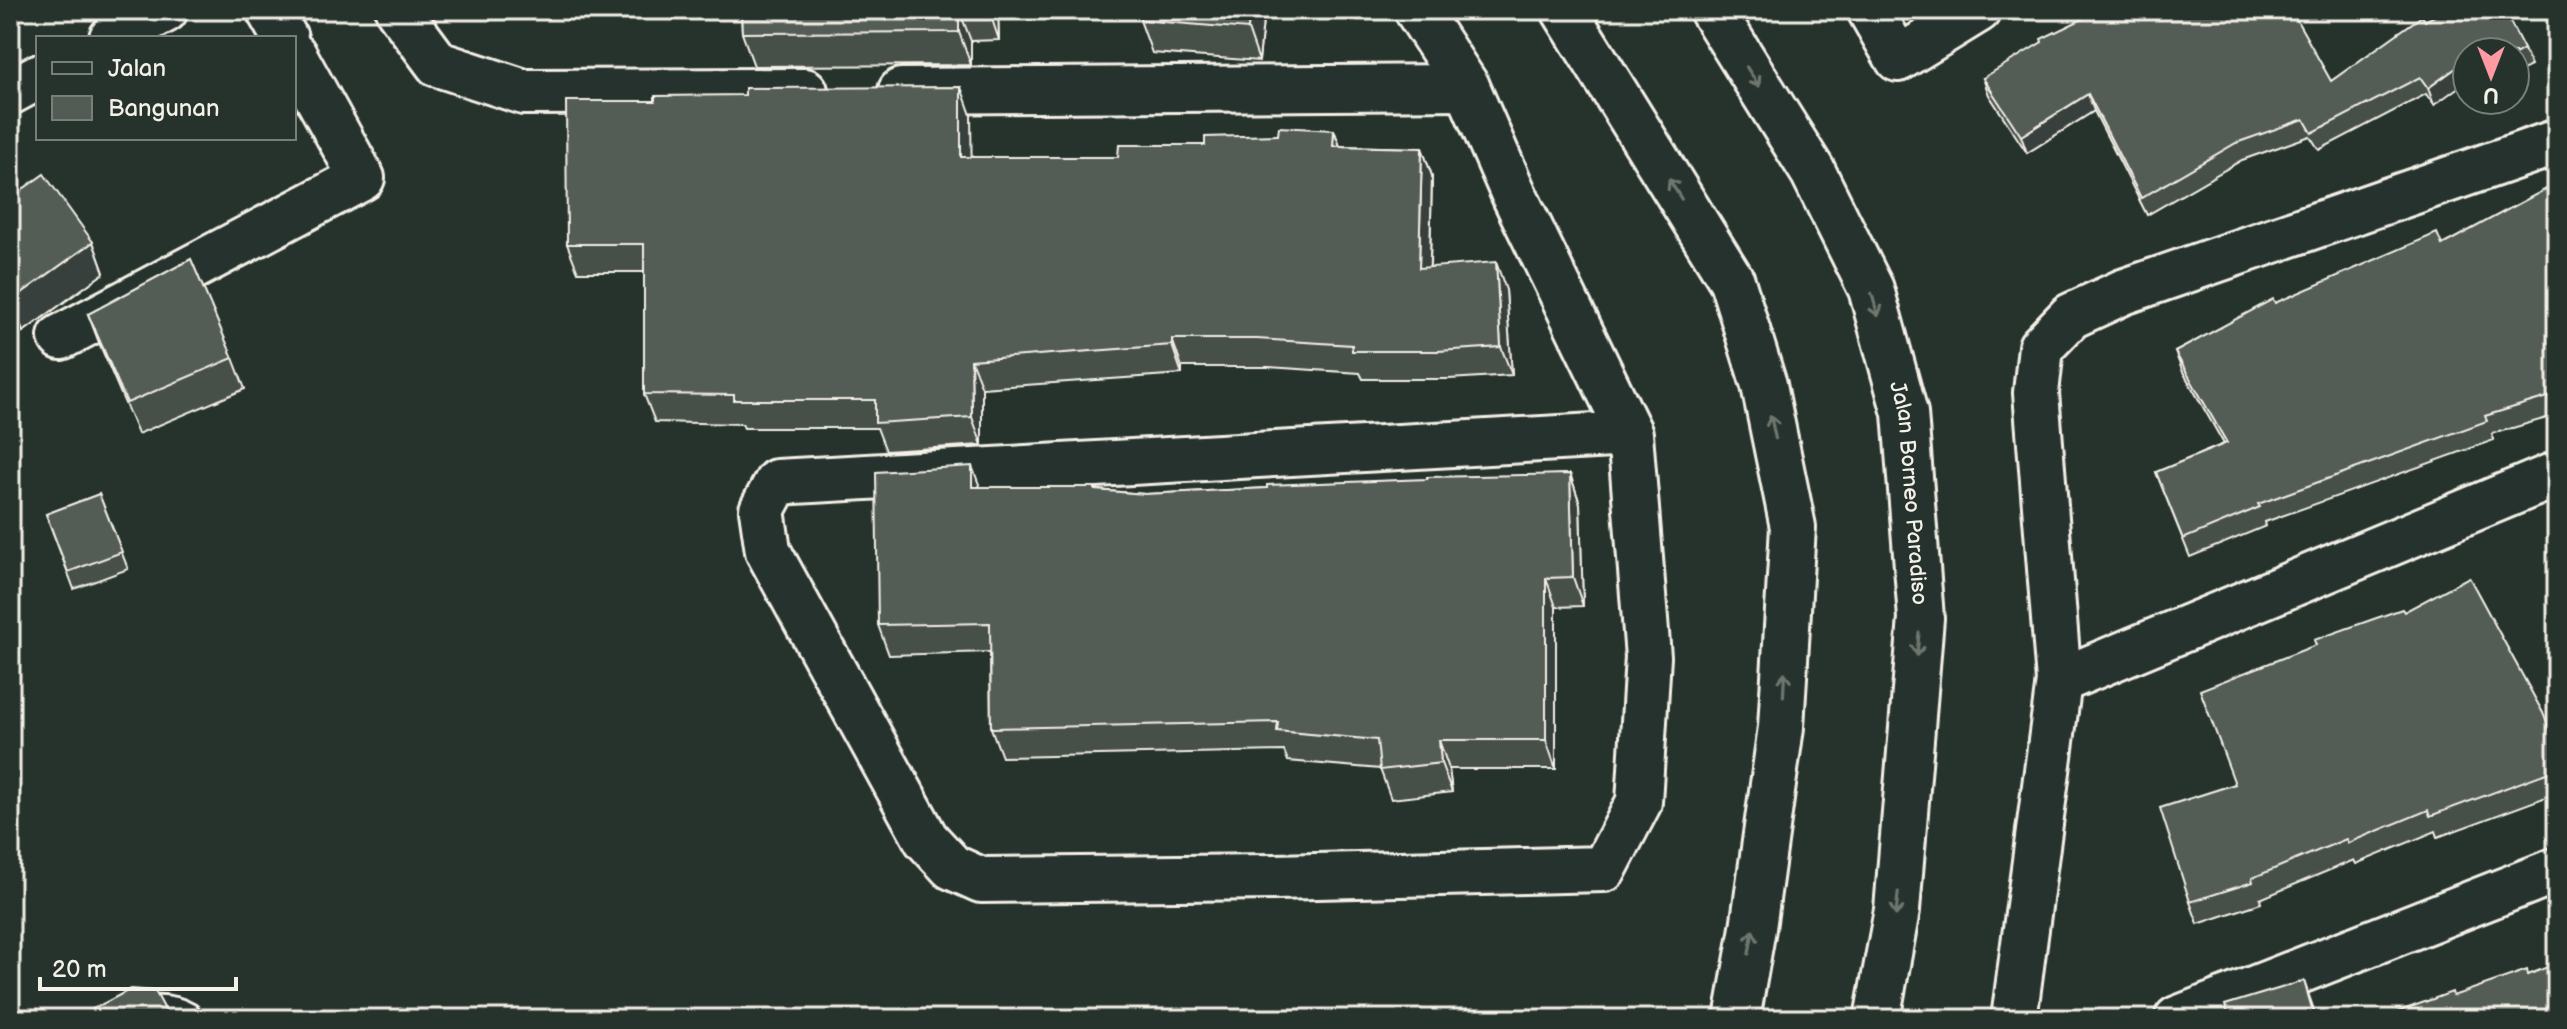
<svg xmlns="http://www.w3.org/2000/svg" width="2567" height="1029" font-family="'Balsamiq Sans',sans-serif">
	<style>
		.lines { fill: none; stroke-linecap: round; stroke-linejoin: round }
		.service-casing { stroke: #f4f1e8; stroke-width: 38 }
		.minor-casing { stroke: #f4f1e8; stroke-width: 50 }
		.tertiary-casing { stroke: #f4f1e8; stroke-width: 50 }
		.service { stroke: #26332d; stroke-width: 32 }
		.minor { stroke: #26332d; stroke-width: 44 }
		.tertiary { stroke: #26332d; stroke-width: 44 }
		.wall { fill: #474f49; stroke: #f4f1e8; stroke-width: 2 }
		.shaded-wall { fill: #39403c; stroke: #f4f1e8; stroke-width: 2 }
		.building { fill: #525c55; stroke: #f4f1e8; stroke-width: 2 }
		.oneway { stroke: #6e766e }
		.labels { text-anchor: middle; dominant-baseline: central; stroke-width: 6; stroke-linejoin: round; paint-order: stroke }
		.street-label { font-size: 22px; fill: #f4f1e8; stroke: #26332d }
	</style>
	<rect width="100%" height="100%" fill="#26332d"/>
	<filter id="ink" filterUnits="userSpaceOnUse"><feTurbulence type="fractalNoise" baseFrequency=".0125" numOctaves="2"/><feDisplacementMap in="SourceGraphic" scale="16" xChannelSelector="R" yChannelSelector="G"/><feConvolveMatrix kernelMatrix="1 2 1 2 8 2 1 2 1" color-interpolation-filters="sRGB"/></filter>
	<g filter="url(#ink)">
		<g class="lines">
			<g class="service-casing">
				<path id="service" d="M 117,1019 C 138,1011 167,1007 186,1019"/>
			</g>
			<g class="minor-casing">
				<g id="minor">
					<path d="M 269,10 L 285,38"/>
					<path d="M 398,10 L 438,64 L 524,92 L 805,91"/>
					<path d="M 1417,10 L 1467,87 L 1515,197 L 1630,434 L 1648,657 L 1639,802 L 1604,869 L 1275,877 L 981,880 L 952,867 L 926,839 L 768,551 L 762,510 L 777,482 L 1630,434"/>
					<path d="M 1870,10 L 1898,59 L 1978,10"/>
					<path d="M 112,38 L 165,10"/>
					<path d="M 901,91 L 1467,87"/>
					<path d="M 10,92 L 38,77"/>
					<path d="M 61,337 L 362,178 L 294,55"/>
					<path d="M 2059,681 L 2557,474"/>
					<path d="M 2014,1019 L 2059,681 L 2036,393 L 2041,347 L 2071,316 L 2123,292 L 2557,142"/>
					<path d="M 2177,1019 L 2557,870"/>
				</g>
			</g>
			<g class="tertiary-casing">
				<g id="tertiary">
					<path d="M 1564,10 L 1732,281 L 1764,385 L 1793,527 L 1781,727 L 1753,928 L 1737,1019"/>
					<path id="s1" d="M 1712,10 L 1813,172 L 1871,289 L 1905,413 L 1921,618 L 1897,910 L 1877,1019"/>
				</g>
			</g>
			<use href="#service" class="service"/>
			<use href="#minor" class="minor"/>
			<use href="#tertiary" class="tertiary"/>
		</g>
		<g class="wall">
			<path d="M 546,10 L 998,10 L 999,40 L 971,41 L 971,65 L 754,66 L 742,33 L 741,10 L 633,15 L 631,10 L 547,14 Z"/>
			<path d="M 1141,10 L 1264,10 L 1259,61 L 1152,53 L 1140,20 Z"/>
			<path d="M 2425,21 L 2524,49 L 2531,66 L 2515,74 L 2515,52 L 2467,52 L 2434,105 L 2426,94 L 2319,150 L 2310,136 L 2242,160 L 2147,215 L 2094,111 L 2027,153 L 1989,95 L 1983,78 L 2331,81 Z"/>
			<path d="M 971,115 L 971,157 L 1118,157 L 1278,135 L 1334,130 L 1340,146 L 1422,148 L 1432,176 L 1430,267 L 1506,290 L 1512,375 L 1449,379 L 1363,379 L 1360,373 L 1268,367 L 1182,367 L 1182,374 L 982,388 L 982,445 L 886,451 L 877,428 L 744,428 L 742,424 L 655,422 L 644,394 L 644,272 L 578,272 L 567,244 Z"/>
			<path d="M 10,192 L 13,196 L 93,242 L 104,273 L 23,332 L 10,314 Z"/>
			<path d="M 2557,194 L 2557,415 L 2492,434 L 2494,440 L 2265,522 L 2266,526 L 2190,557 L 2156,472 L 2224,444 L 2182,370 L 2175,352 L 2275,303 L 2442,245 Z"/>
			<path d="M 88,314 L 233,358 L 245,389 L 138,434 L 100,345 Z"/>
			<path d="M 1570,474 L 1580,504 L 1583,606 L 1556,607 L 1556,769 L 1449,769 L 1452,792 L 1391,799 L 1380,769 L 1288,761 L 1284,751 L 1002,757 L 991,728 L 990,652 L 889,655 L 878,625 L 979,487 L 1095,487 L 1097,490 L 1145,494 Z"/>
			<path d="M 99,494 L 128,569 L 74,589 L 46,514 Z"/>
			<path d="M 2404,612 L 2557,748 L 2557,793 L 2438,837 L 2436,831 L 2356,864 L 2354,860 L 2260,899 L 2261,903 L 2198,924 L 2190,902 L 2235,784 Z"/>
		</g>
		<g class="shaded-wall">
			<path d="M 959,10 L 971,41 L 971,65 L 959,32 Z"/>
			<path d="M 989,10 L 998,10 L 999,40 Z"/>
			<path d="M 1249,10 L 1264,10 L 1259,61 L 1248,29 Z"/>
			<path d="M 2467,60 L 2467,81 L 2434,105 L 2428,88 Z"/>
			<path d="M 961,87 L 971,115 L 972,185 L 961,157 Z"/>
			<path d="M 2088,94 L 2094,111 L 2027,153 L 2021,136 Z"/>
			<path d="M 1334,130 L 1344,158 L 1333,146 Z"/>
			<path d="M 1422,148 L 1432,176 L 1429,296 L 1419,268 Z"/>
			<path d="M 93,242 L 104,273 L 23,332 L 12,300 Z"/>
			<path d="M 1496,262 L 1506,290 L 1512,375 L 1501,347 Z"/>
			<path d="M 1172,339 L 1182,367 L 1182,374 L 1172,345 Z"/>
			<path d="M 971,360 L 982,388 L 982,445 L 972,417 Z"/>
			<path d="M 972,466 L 983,495 L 972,487 Z"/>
			<path d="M 1570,474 L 1580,504 L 1583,606 L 1573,577 Z"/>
			<path d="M 1546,578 L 1556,607 L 1556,769 L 1546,740 Z"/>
			<path d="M 1439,740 L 1449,769 L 1452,792 L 1441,763 Z"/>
			<path d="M 2304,981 L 2313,1007 L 2317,1019 L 2315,1019 Z"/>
		</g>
		<g class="building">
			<path d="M 741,10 L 959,10 L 959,32 L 742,33 Z"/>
			<path d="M 1141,10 L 1249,10 L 1248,29 L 1140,20 Z"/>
			<path d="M 2101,10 L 2291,10 L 2331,81 L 2422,16 L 2425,21 L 2446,10 L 2504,10 L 2524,49 L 2515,54 L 2515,52 L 2467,52 L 2467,60 L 2428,88 L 2420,77 L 2312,133 L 2304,119 L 2236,143 L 2141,198 L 2088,94 L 2021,136 L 1983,78 L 2042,42 L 2041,39 Z"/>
			<path d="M 961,87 L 961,157 L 1118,157 L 1119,145 L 1205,145 L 1205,137 L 1278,135 L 1279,127 L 1334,130 L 1333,146 L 1422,148 L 1419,268 L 1496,262 L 1501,347 L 1438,351 L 1352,351 L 1352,345 L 1257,339 L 1172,339 L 1172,345 L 971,360 L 972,417 L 875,423 L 875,400 L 734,400 L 734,395 L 644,394 L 644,244 L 567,244 L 566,101 L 655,101 L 655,96 L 745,95 L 745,88 Z"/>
			<path d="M 44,174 L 93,242 L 12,300 L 10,298 L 10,192 L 13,196 Z"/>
			<path d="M 2546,189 L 2550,197 L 2557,194 L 2557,394 L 2485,416 L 2487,421 L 2258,504 L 2260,507 L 2183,539 L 2156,472 L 2227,443 L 2175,352 L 2273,299 L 2275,303 L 2437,233 L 2442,245 Z"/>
			<path d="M 191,259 L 233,358 L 127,403 L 88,314 Z"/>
			<path d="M 972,466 L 972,487 L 1095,487 L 1095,490 L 1145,494 L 1267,488 L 1267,485 L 1427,479 L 1427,477 L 1570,474 L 1573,577 L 1546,578 L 1546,740 L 1439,740 L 1441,763 L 1380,770 L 1377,740 L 1277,731 L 1278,722 L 991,728 L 990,623 L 878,625 L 876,472 Z"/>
			<path d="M 99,494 L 122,552 L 68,572 L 46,514 Z"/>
			<path d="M 2469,577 L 2543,713 L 2557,748 L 2557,769 L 2430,816 L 2428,810 L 2348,843 L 2346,839 L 2252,878 L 2253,882 L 2190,902 L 2160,808 L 2235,784 L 2200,690 L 2316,645 L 2314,640 L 2402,609 L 2404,612 Z"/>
			<path d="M 2557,963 L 2557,1019 L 2378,1019 L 2452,992 L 2453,996 L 2527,970 L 2528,975 Z"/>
			<path d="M 2304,981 L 2315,1019 L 2230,1019 L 2225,1005 Z"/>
			<path d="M 131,989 L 155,991 L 170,1019 L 74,1019 Z"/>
		</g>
		<defs><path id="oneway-shaft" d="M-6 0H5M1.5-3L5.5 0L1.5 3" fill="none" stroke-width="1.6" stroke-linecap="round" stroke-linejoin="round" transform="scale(2)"/></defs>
		<g class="oneway">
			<use href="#oneway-shaft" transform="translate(1753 77) rotate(57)"/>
			<use href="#oneway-shaft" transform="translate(1675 189) rotate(-122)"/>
			<use href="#oneway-shaft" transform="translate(1875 305) rotate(74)"/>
			<use href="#oneway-shaft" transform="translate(1773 427) rotate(-102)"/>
			<use href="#oneway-shaft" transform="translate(1918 644) rotate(95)"/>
			<use href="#oneway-shaft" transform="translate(1784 684) rotate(-87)"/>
			<use href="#oneway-shaft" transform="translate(1897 904) rotate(96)"/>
			<use href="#oneway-shaft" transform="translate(1751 942) rotate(-80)"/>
		</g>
	</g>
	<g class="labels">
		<g class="street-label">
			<text stroke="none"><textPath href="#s1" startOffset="530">Jalan Borneo Paradiso</textPath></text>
		</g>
	</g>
	<rect width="2567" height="1029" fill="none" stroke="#26332d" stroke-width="40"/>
	<rect x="20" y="20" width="2527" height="989" fill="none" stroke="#f4f1e8" stroke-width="3" filter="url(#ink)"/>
	<rect x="36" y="36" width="260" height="104" fill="#26332d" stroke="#787f78" stroke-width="2"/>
	<rect x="52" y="62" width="40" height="12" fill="#26332d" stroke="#787f78" stroke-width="2"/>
	<text x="108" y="76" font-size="24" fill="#f4f1e8">Jalan</text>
	<rect x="52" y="96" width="40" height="24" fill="#525c55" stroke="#787f78" stroke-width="2"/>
	<text x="108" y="116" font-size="24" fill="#f4f1e8">Bangunan</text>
	<g transform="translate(2491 76) rotate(180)"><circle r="38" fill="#26332d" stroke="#787f78" stroke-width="2"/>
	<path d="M0-6L14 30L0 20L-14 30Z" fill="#ff9aa2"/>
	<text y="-12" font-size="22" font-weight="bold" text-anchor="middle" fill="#f4f1e8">U</text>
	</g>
	<path d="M40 977v12h196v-12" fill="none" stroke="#f4f1e8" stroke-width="4"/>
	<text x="52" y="977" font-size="24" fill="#f4f1e8" stroke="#26332d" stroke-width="6" paint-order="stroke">20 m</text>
</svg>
